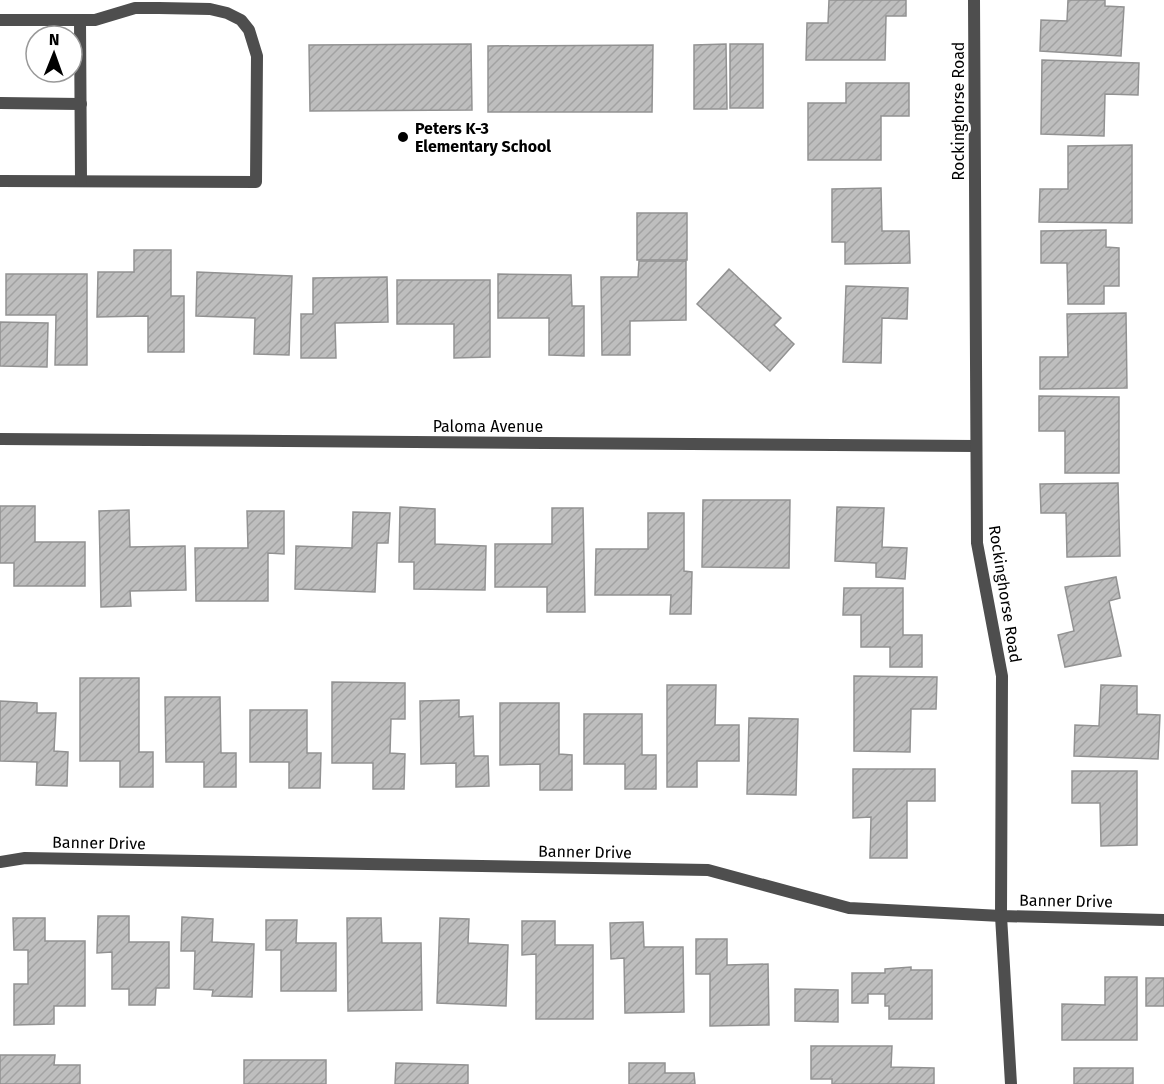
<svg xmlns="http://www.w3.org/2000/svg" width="1164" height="1084" font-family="'Fira Sans',sans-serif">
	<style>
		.building { fill: url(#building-hatch); stroke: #929292; stroke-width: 1.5 }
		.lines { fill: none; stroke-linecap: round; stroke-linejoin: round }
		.service { stroke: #4e4e4e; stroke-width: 12 }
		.minor { stroke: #4e4e4e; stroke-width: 12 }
		.tertiary { stroke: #4e4e4e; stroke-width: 12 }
		.poi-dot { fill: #000; stroke: #fff; stroke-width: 2 }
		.labels { text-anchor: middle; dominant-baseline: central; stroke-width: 6; stroke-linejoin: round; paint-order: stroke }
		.street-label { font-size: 16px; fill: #000; stroke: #fff }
		.poi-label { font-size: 16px; font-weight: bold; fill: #000; stroke: #fff; text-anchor: start }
	</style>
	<defs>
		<pattern id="building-hatch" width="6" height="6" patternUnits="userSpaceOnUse" patternTransform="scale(1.5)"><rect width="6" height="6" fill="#bebebe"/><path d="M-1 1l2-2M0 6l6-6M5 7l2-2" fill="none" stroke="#a2a2a2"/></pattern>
	</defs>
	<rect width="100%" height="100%" fill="#fff"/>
	<g class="building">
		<path d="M 829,0 L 906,0 L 906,16 L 886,16 L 885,60 L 806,60 L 807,23 L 828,23 Z"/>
		<path d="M 1068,0 L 1105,0 L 1105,6 L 1124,7 L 1121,56 L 1040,51 L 1041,20 L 1067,21 Z"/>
		<path d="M 471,44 L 472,110 L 310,111 L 309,45 Z"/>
		<path d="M 726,44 L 727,109 L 694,109 L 694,45 Z"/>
		<rect x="730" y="44" width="33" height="64"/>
		<path d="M 653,45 L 652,112 L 488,112 L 488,46 Z"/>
		<path d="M 1042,60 L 1139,63 L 1138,95 L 1105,94 L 1104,136 L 1041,134 Z"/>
		<path d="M 846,83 L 909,83 L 909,116 L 881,116 L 881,160 L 808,160 L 808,103 L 846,103 Z"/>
		<path d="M 1132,145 L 1132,223 L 1039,222 L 1040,189 L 1068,189 L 1068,146 Z"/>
		<path d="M 881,188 L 882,231 L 909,231 L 910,263 L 845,264 L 845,242 L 832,242 L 832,189 Z"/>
		<rect x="637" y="213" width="50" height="47"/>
		<path d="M 1106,230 L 1106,247 L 1119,248 L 1119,286 L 1104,286 L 1104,304 L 1068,304 L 1067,263 L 1041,263 L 1041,231 Z"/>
		<path d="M 134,250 L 171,250 L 171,296 L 184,296 L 184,352 L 148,352 L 148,316 L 97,317 L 98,272 L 134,272 Z"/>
		<path d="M 639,261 L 686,261 L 686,320 L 630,321 L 630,355 L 602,355 L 601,277 L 638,277 Z"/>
		<path d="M 729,269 L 781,318 L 774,325 L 794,344 L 770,371 L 697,304 Z"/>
		<path d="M 197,272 L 292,276 L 289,355 L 254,354 L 255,318 L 196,316 Z"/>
		<path d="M 6,274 L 87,274 L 87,365 L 55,365 L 56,315 L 6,315 Z"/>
		<path d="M 498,274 L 571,275 L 572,306 L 584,306 L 584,356 L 549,355 L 549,318 L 498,318 Z"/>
		<path d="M 387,277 L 388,322 L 335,323 L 336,358 L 301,358 L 301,314 L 313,314 L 313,278 Z"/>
		<path d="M 397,280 L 490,280 L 490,357 L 454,358 L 454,324 L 397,324 Z"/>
		<path d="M 846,286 L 908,288 L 907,319 L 882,318 L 881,363 L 843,362 Z"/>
		<path d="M 1126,313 L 1127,388 L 1040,389 L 1040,357 L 1068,357 L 1067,314 Z"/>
		<path d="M 0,322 L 48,323 L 47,367 L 0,366 Z"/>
		<path d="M 1039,396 L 1119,397 L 1119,473 L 1065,473 L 1065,431 L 1039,431 Z"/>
		<path d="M 1118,483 L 1120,556 L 1067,557 L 1066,513 L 1041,513 L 1040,484 Z"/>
		<path d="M 703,500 L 790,500 L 789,568 L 702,567 Z"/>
		<path d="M 0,506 L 35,506 L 35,542 L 85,542 L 85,586 L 14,586 L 14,563 L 0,563 Z"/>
		<path d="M 400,507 L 435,509 L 435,544 L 486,546 L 485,590 L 414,589 L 414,562 L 399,562 Z"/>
		<path d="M 837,507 L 884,508 L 882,547 L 907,548 L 905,579 L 876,577 L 876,563 L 835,561 Z"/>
		<path d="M 552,508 L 583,508 L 585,612 L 547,612 L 547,587 L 495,587 L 495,544 L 552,544 Z"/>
		<path d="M 129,510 L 130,547 L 185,546 L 186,590 L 130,591 L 131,606 L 101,607 L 99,511 Z"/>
		<path d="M 247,511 L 284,511 L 284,554 L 268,553 L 268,601 L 196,601 L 195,548 L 248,548 Z"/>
		<path d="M 353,512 L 390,513 L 388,543 L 377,543 L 375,592 L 295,589 L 296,546 L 352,548 Z"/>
		<path d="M 648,513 L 684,513 L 684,571 L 692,572 L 691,614 L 670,614 L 671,595 L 595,595 L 596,549 L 648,549 Z"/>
		<path d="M 1116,577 L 1120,598 L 1109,601 L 1121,656 L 1065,667 L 1058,635 L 1074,631 L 1065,587 Z"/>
		<path d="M 844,588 L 903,588 L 903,635 L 922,635 L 922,667 L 890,667 L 890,647 L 861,647 L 861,615 L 843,615 Z"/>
		<path d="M 854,676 L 937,677 L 936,709 L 911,709 L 910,752 L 854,751 Z"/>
		<path d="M 80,678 L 139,678 L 139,752 L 153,752 L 153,787 L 120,787 L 120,761 L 80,761 Z"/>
		<path d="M 332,682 L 405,683 L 405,719 L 391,719 L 390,753 L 405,754 L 404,789 L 373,789 L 373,763 L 332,763 Z"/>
		<path d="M 667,685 L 716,685 L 715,725 L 739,725 L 739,761 L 697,761 L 697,787 L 667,787 Z"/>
		<path d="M 1101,685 L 1137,686 L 1137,714 L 1160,715 L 1158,759 L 1074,756 L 1075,725 L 1099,726 Z"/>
		<path d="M 165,697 L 220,697 L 221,753 L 236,753 L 236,787 L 204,787 L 204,762 L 166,762 Z"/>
		<path d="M 459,700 L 459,717 L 473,716 L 474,756 L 488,756 L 489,786 L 456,787 L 456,763 L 421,764 L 420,701 Z"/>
		<path d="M 0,701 L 37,703 L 37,713 L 56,713 L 54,751 L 68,752 L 67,786 L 36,785 L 37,762 L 0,761 Z"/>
		<path d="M 500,703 L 559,703 L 559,754 L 572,755 L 572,790 L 540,790 L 540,764 L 500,765 Z"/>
		<path d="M 250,710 L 307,710 L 307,753 L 321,753 L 320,788 L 289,788 L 289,762 L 250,762 Z"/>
		<path d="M 584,714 L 642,714 L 642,755 L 656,755 L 656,789 L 625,789 L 625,764 L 584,764 Z"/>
		<path d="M 749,718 L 798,719 L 796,795 L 747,794 Z"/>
		<path d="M 853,769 L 935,769 L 935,801 L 907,801 L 907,858 L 870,858 L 871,817 L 853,818 Z"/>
		<path d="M 1072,771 L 1137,771 L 1137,845 L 1101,846 L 1100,803 L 1072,803 Z"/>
		<path d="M 98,916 L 129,916 L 129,942 L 169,942 L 169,988 L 156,988 L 155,1005 L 129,1005 L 129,989 L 112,989 L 112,952 L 97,953 Z"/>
		<path d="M 182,917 L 213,919 L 212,942 L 254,944 L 252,997 L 212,996 L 213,990 L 194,989 L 195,951 L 181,951 Z"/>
		<path d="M 13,918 L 45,918 L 45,941 L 85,941 L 85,1006 L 54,1006 L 54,1024 L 14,1025 L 14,984 L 28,984 L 28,950 L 14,950 Z"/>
		<path d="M 347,918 L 381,918 L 382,943 L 421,943 L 422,1010 L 348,1011 Z"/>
		<path d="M 440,918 L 469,919 L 468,943 L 508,945 L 506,1006 L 437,1003 Z"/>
		<path d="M 266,920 L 297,920 L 296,943 L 336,943 L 336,991 L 281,991 L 281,950 L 266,950 Z"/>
		<path d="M 522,921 L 555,921 L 555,945 L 593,945 L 593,1019 L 536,1019 L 536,954 L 522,955 Z"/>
		<path d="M 643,922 L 644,947 L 683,947 L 684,1012 L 625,1013 L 624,958 L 611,959 L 610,923 Z"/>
		<path d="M 696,939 L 727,939 L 727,965 L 768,964 L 769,1025 L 710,1026 L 710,974 L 696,974 Z"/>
		<path d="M 911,967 L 911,970 L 932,970 L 932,1019 L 889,1019 L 889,1006 L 885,1006 L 885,994 L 868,994 L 868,1003 L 852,1003 L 852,973 L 885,973 L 885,969 Z"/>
		<path d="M 1105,977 L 1137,977 L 1137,1040 L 1062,1040 L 1062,1004 L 1105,1005 Z"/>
		<rect x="1146" y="978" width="18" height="28"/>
		<path d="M 795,989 L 838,990 L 838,1022 L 795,1021 Z"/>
		<path d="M 811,1046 L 892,1046 L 891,1067 L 934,1068 L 934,1084 L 832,1084 L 832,1079 L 811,1079 Z"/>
		<path d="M 0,1055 L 55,1055 L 54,1065 L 80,1065 L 80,1084 L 0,1084 Z"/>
		<rect x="244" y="1060" width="82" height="24"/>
		<path d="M 396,1063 L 468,1065 L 468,1084 L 395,1084 Z"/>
		<path d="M 629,1063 L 665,1063 L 665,1073 L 694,1073 L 695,1084 L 629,1084 Z"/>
		<rect x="1074" y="1068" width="59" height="16"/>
	</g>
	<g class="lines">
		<g class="service">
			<path d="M 0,20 L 95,20 L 135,8 L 159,8 L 210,9 L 227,13 L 241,20 L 249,30 L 257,56 L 256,182 L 0,181"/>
			<path d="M 80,20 L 81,181"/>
			<path d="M 0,103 L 81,104"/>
		</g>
		<path class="minor" d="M 0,439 L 975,446"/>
		<g class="tertiary">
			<path d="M 974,0 L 977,543 L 1002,676 L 1001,916 L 1011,1084"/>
			<path d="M 0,862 L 25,858 L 708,870 L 849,908 L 1001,916 L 1164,920"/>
		</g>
	</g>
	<circle class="poi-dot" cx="403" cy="137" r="6"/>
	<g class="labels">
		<g class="street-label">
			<text transform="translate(958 111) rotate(-90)">Rockinghorse Road</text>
			<text x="488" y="426">Paloma Avenue</text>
			<text transform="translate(1005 594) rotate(81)">Rockinghorse Road</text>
			<text transform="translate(99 843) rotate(1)">Banner Drive</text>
			<text transform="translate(585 852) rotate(1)">Banner Drive</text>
			<text transform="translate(1066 901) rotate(1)">Banner Drive</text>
		</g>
		<g class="poi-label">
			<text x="415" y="128">Peters K-3<tspan x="415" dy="18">Elementary School</tspan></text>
		</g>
	</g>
	<g transform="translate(54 54) rotate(1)"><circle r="28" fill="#ffffff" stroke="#999999" stroke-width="1.5"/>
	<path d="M0-4.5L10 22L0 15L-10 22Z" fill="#000000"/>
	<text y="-9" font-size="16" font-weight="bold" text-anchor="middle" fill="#000000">N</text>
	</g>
</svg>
